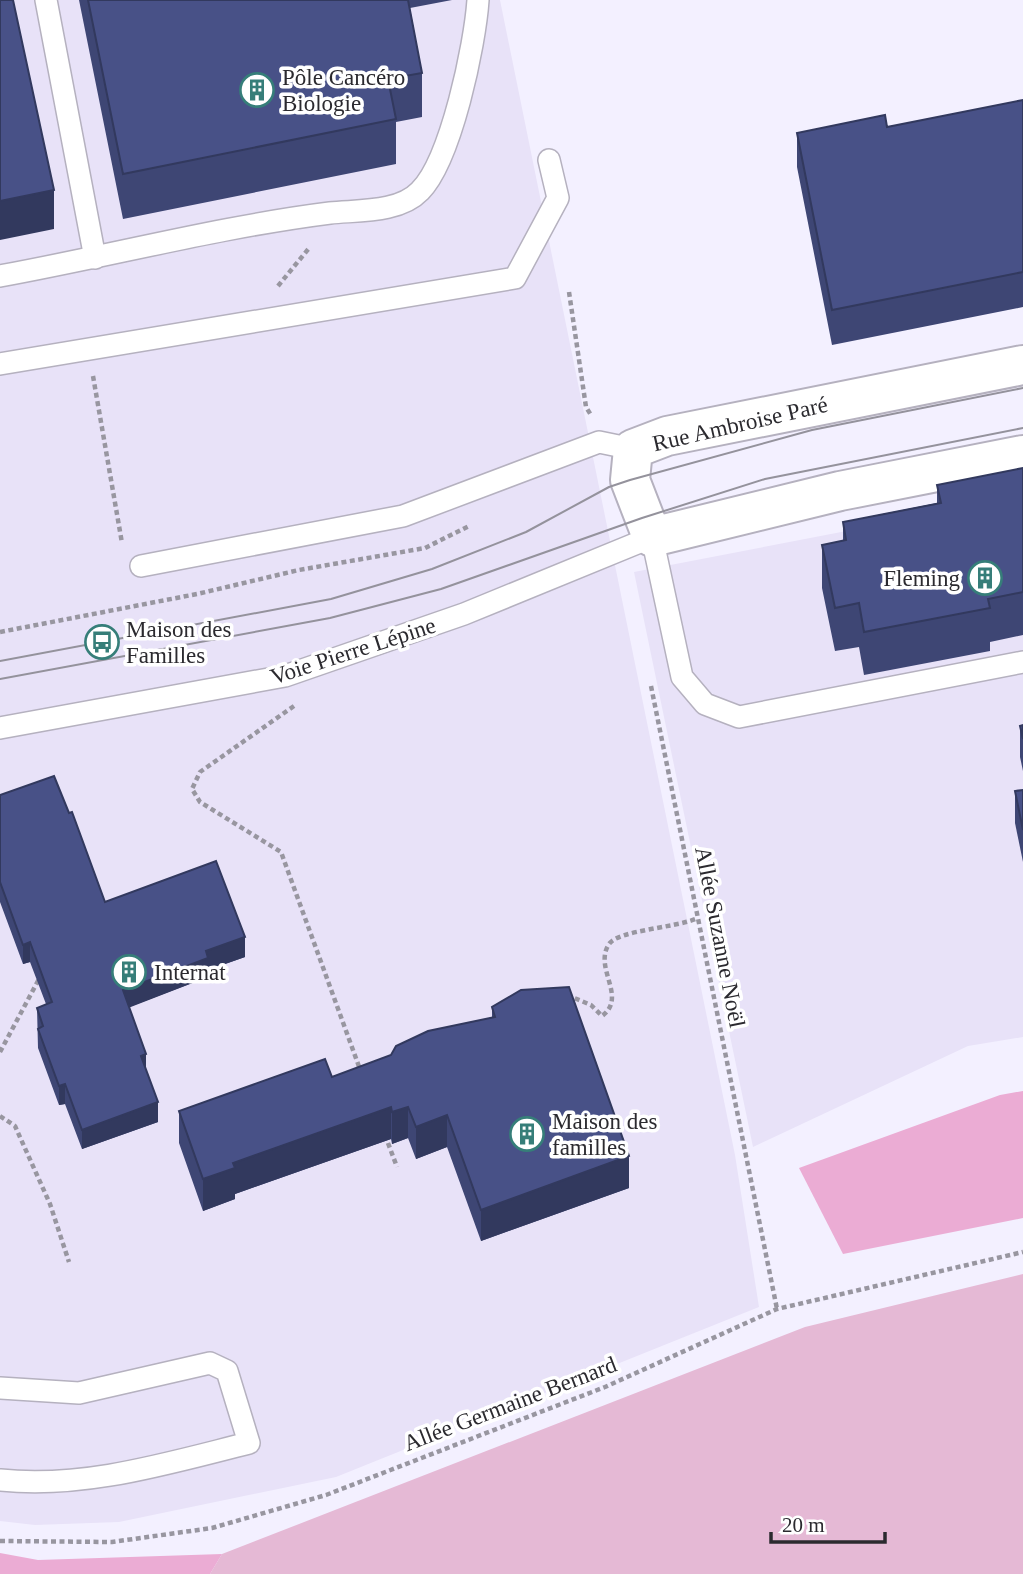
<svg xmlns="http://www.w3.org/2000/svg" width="1023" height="1574" font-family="'Times New Roman',serif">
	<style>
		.built { fill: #e8e2f8 }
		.green { fill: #e5b9d5 }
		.forest { fill: #ebacd4 }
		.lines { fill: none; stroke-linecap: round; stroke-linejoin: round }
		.service-casing { stroke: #b5b1bf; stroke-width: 24 }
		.minor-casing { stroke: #b5b1bf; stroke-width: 42 }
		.path { stroke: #9896a0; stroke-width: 4.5; stroke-dasharray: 5 3.5; stroke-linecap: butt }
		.service { stroke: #fff; stroke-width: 21 }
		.minor { stroke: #fff; stroke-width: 38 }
		.tram { stroke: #94929c; stroke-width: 2 }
		.wall { fill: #3e4674 }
		.shaded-wall { fill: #32395e }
		.building { fill: #485187; stroke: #32395e; stroke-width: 2 }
		.labels { text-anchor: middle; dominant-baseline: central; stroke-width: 7; stroke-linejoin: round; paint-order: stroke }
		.poi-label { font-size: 23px; fill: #2b2a2f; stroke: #fff; text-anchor: start }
		.street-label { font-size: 23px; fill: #2b2a2f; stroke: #fff }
	</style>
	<rect width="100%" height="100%" fill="#f3f0ff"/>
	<g class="built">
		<path d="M 0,0 L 500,0 L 735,1155 L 759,1307 L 336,1477 L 119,1522 L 35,1525 L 0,1521 Z"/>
		<path d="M 1023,497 L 1023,1037 L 968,1046 L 753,1147 L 634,572 Z"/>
	</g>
	<path class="green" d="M 1023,1274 L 1023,1574 L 210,1574 L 222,1554 L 805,1327 Z"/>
	<g class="forest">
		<path d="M 1023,1091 L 1023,1218 L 843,1254 L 799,1168 L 1000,1095 Z"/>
		<path d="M 0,1553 L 38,1560 L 222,1554 L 210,1574 L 0,1574 Z"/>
	</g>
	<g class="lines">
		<g class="service-casing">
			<g id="service">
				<path d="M 46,0 L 95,258"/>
				<path d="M 0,276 C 110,256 219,227 330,213 C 358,210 399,213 420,191 C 451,160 475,45 478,0"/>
				<path d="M 0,364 L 515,278 L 558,198 L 549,160"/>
				<path d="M 141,566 L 403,516 L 599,442 L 633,449"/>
				<path d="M 0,728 L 285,676 L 464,614 L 652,537 L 682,677 L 705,704 L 739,717 L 1023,662"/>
				<path d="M 0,1388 L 79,1393 L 210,1363 L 227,1371 L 249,1443 C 168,1463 84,1489 0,1480"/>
			</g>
		</g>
		<g class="minor-casing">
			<path id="minor" d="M 1023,365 L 667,436 L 633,449 L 630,480 L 652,537 L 840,491 L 1023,455"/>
		</g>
		<g class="path">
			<path d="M 278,286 L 310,247"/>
			<path d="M 569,292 L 586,407 L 591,415"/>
			<path d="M 93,376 L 122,543"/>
			<path d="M 0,632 L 197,594 L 299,570 L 425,548 L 469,526"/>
			<path d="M 651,686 L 777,1309"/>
			<path d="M 294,706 L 200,772 L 192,789 L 200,802 L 281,852 L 361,1072"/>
			<path d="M 567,995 L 591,1005 L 602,1016 C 628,997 593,968 609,944 C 618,930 676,928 698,918"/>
			<path d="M 0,1052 L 39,979"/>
			<path d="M 0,1116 L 15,1126 L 50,1204 L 69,1262"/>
			<path d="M 385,1135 L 397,1167"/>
			<path d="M 0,1541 L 112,1542 L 212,1528 L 326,1495 L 605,1387 L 777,1309 L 1023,1252"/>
		</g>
		<use href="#service" class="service"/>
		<use href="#minor" class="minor"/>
		<g class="tram">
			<path d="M 0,661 L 331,599 L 432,569 L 526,532 L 609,487 L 630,480 L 812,430 L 1023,388"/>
			<path d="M 0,679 L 330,618 L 441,589 L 642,518 L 765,479 L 1023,428"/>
		</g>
	</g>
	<g class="wall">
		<path d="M 79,0 L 452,0 L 410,8 L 422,73 L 422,117 L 396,122 L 396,164 L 123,219 Z"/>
		<path d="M 1023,100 L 1023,307 L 832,345 L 797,167 L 797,133 L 887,127 Z"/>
		<path d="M 1023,468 L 1023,635 L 990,642 L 990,651 L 864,675 L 859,647 L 835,651 L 822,588 L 822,545 L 843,541 L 843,522 L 937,503 L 937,485 Z"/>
		<path d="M 1023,725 L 1023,771 L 1020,757 L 1020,726 Z"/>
		<path d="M 1023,790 L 1023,862 L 1015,823 L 1015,791 Z"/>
		<path d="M 0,795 L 69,813 L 105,902 L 245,957 L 208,970 L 208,977 L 129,1007 L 146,1071 L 158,1122 L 82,1149 L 65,1104 L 59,1105 L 38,1048 L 37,1008 L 46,1004 L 30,962 L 23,964 L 0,902 Z"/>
		<path d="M 492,1007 L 629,1188 L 481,1241 L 447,1147 L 416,1159 L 408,1138 L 392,1144 L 391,1139 L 235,1194 L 235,1199 L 203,1211 L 179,1143 L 179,1111 L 332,1077 L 492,1018 Z"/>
	</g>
	<g class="shaded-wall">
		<path d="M 54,190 L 54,229 L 0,240 L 0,201 Z"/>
		<path d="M 245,937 L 245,957 L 208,970 L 208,977 L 123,1010 L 123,990 L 206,951 Z"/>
		<path d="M 30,942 L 30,962 L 23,964 L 23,945 Z"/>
		<path d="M 146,1054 L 146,1074 L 141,1056 Z"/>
		<path d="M 65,1084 L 65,1104 L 59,1105 L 59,1086 Z"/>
		<path d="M 158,1102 L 158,1122 L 82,1149 L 82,1130 Z"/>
		<path d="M 391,1107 L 391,1139 L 235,1194 L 235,1199 L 203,1211 L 203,1179 L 233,1163 Z"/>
		<path d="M 408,1107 L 408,1138 L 392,1144 L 392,1112 Z"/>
		<path d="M 447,1115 L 447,1147 L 416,1159 L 416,1127 Z"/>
		<path d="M 629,1156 L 629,1188 L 481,1241 L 481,1210 Z"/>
	</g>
	<g class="building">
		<path d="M 0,0 L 13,0 L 54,190 L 0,201 Z"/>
		<path d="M 88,0 L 408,0 L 422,73 L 388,79 L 396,119 L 123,174 Z"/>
		<path d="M 1023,100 L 1023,272 L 832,310 L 797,133 L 885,115 L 887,127 Z"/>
		<path d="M 1023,468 L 1023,592 L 988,599 L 990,608 L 864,632 L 859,603 L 835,608 L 822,545 L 846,540 L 843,522 L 941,503 L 937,485 Z"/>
		<path d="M 1023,725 L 1023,739 L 1020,726 Z"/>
		<path d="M 54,776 L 69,813 L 72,812 L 105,902 L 216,861 L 245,937 L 206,951 L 208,958 L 123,990 L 146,1054 L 141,1056 L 158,1102 L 82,1130 L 65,1084 L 59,1086 L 38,1029 L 43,1026 L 37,1008 L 52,1002 L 30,942 L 23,945 L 0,882 L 0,795 Z"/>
		<path d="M 1023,790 L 1023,830 L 1015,791 Z"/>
		<path d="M 569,987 L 629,1156 L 481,1210 L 447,1115 L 416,1127 L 408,1107 L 392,1112 L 391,1107 L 233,1163 L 235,1168 L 203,1179 L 179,1111 L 325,1059 L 332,1077 L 391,1055 L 396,1046 L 428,1031 L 495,1017 L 492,1007 L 521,990 Z"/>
	</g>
	<defs>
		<g id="building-ring" transform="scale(1.75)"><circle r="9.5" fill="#fff" stroke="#367e79" stroke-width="1.5"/><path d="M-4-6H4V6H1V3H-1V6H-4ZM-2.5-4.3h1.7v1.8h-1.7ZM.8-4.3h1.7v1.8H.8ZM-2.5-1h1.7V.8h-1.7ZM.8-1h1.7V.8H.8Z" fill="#367e79"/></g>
		<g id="bus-ring" transform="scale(1.75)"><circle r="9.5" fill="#fff" stroke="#367e79" stroke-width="1.5"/><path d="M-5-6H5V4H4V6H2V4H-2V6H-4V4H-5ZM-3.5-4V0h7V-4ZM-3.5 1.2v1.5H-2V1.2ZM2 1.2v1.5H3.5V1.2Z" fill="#367e79"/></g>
	</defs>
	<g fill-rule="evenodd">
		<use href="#building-ring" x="257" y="90"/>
		<use href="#building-ring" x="985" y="578"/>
		<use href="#bus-ring" x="102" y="642"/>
		<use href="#building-ring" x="129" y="972"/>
		<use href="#building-ring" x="527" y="1134"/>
	</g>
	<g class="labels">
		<g class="poi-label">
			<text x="282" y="77">Pôle Cancéro<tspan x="282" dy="26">Biologie</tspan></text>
			<text x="960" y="578" text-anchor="end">Fleming</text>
			<text x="126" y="629">Maison des<tspan x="126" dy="26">Familles</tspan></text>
			<text x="154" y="972">Internat</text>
			<text x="552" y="1121">Maison des<tspan x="552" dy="26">familles</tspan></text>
		</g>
		<g class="street-label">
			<text transform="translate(740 424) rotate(-13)">Rue Ambroise Paré</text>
			<text transform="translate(353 651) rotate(-18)">Voie Pierre Lépine</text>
			<text transform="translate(720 937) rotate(79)">Allée Suzanne Noël</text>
			<text transform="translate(510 1404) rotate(-21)">Allée Germaine Bernard</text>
		</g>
	</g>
	<path d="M771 1532v10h114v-10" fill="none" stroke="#2b2a2f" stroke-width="3.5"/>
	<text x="782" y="1532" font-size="21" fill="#2b2a2f" stroke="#ffffff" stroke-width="5" paint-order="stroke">20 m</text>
</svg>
